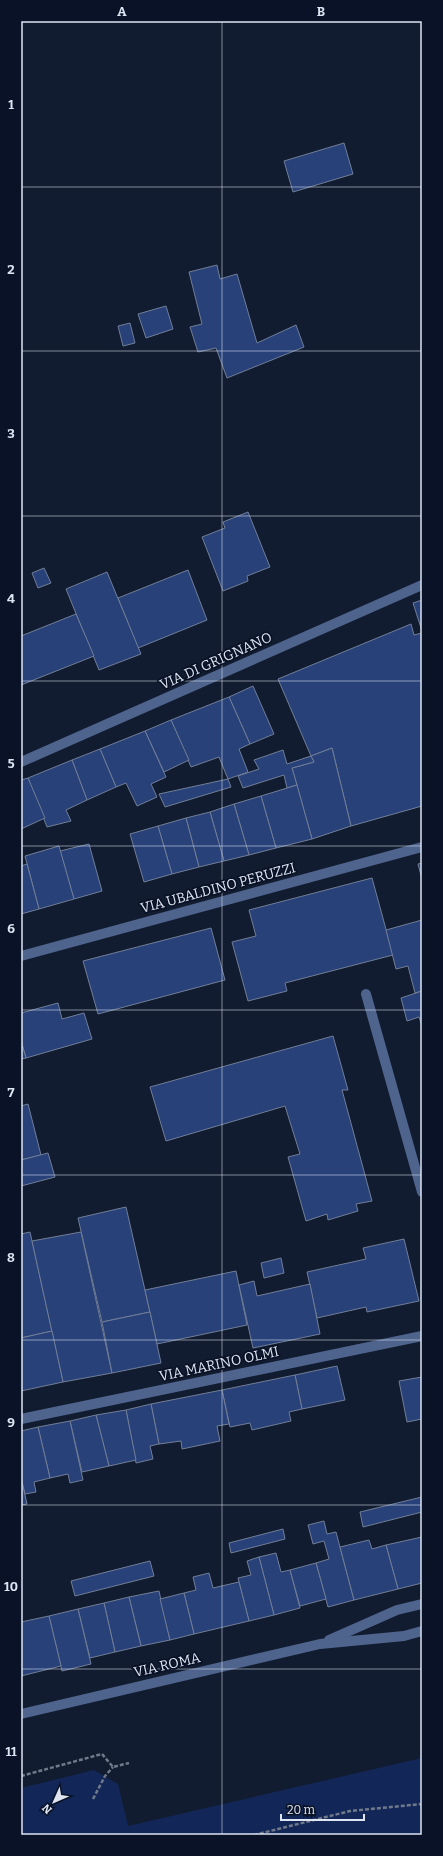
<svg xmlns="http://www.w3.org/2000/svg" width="443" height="1856" font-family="Bitter,serif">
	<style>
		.green { fill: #122758 }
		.building { fill: #284178; stroke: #717e98 }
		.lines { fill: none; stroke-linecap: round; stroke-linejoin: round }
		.path { stroke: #6f798a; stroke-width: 2.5; stroke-dasharray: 4 2; stroke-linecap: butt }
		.minor { stroke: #4f648d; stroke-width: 10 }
		.grid { fill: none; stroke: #dde5f3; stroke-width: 1; stroke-opacity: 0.55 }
		.labels { text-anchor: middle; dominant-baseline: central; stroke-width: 3.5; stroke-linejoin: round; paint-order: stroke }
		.street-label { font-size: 14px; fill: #dde5f3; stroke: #091226 }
		.neatline { fill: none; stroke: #dde5f3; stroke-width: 1.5 }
		.grid-label { font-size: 13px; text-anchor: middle; font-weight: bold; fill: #dde5f3 }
	</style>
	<rect width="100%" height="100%" fill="#121c30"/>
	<path class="green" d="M 422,1758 L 422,1835 L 21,1835 L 21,1788 L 94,1770 L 118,1784 L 128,1826 Z"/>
	<g class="building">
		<path d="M 344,143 L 353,174 L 293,192 L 284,161 Z"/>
		<path d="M 217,265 L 220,279 L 237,274 L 257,343 L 296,325 L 304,347 L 227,378 L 216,348 L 198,352 L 190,327 L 202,324 L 189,272 Z"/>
		<path d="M 166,306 L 173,329 L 146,338 L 138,314 Z"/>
		<path d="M 130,323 L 135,343 L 123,346 L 118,326 Z"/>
		<path d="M 248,512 L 270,567 L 247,576 L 248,581 L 223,591 L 202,537 L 225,528 L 223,522 Z"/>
		<path d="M 44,568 L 51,583 L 38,588 L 32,573 Z"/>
		<path d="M 188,570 L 207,620 L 138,648 L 118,598 Z"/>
		<path d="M 107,572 L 141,654 L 99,670 L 66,589 Z"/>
		<path d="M 422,600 L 422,631 L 413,603 Z"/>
		<path d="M 76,614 L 94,656 L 21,685 L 21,636 Z"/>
		<path d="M 411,624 L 414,635 L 422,633 L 422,806 L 351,826 L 332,748 L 311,756 L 278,679 Z"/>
		<path d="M 253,686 L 274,734 L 250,744 L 229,697 Z"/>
		<path d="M 229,697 L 250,744 L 239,749 L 248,772 L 228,779 L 219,757 L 191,767 L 171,720 Z"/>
		<path d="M 171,720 L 189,760 L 164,772 L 145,731 Z"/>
		<path d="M 145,731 L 166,777 L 151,784 L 157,797 L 137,806 L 126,783 L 116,787 L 100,749 Z"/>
		<path d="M 332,748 L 351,826 L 312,839 L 292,768 L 314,762 L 311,756 Z"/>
		<path d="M 100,749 L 116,787 L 87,800 L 72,760 Z"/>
		<path d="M 283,750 L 287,764 L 311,756 L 314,762 L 292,768 L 297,785 L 287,788 L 284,775 L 243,788 L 238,776 L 259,769 L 254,760 Z"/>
		<path d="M 72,760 L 87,800 L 66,810 L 71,821 L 47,827 L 28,778 Z"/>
		<path d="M 28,778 L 45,818 L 21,829 L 21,780 Z"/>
		<path d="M 228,779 L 231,787 L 165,807 L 159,794 Z"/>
		<path d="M 297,785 L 312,839 L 276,848 L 261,796 Z"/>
		<path d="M 261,796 L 276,848 L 249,855 L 234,804 Z"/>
		<path d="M 234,804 L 249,855 L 224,861 L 210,812 Z"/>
		<path d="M 210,812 L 224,861 L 199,867 L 186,818 Z"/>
		<path d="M 186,818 L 199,867 L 172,874 L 158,826 Z"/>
		<path d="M 158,826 L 172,874 L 144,882 L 130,834 Z"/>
		<path d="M 89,844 L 102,891 L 74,899 L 60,851 Z"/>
		<path d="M 59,846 L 74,899 L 39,909 L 25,856 Z"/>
		<path d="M 422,863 L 422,879 L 418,864 Z"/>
		<path d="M 27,864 L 39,909 L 21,914 L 21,866 Z"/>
		<path d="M 372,878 L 393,955 L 285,983 L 287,991 L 248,1001 L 232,942 L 256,936 L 249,910 Z"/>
		<path d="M 422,920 L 422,991 L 415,993 L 408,966 L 396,969 L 386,930 Z"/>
		<path d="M 211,928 L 225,980 L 98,1014 L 83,961 Z"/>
		<path d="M 422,991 L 422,1026 L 419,1017 L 407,1021 L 401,998 Z"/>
		<path d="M 58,1003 L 62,1019 L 84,1013 L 92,1039 L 26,1058 L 21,1041 L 21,1013 Z"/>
		<path d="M 333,1036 L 348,1090 L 342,1090 L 372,1201 L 356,1204 L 358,1211 L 328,1220 L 327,1214 L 306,1221 L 288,1157 L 300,1154 L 285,1106 L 166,1141 L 150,1087 Z"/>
		<path d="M 21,1041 L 26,1058 L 21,1059 Z"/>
		<path d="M 28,1104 L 41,1155 L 21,1160 L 21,1106 Z"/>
		<path d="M 48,1153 L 55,1177 L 21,1186 L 21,1160 Z"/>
		<path d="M 126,1207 L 150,1312 L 102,1322 L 78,1218 Z"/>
		<path d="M 30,1232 L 52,1331 L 21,1338 L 21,1234 Z"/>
		<path d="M 81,1232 L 112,1373 L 63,1382 L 32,1241 Z"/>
		<path d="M 404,1239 L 419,1301 L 367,1312 L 366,1307 L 317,1318 L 307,1272 L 366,1259 L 363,1248 Z"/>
		<path d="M 281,1258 L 284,1273 L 264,1278 L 261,1263 Z"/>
		<path d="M 236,1271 L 247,1325 L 157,1344 L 145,1290 Z"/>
		<path d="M 254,1281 L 257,1296 L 310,1284 L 320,1334 L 253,1348 L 239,1285 Z"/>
		<path d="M 150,1312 L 161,1363 L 112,1373 L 102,1322 Z"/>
		<path d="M 52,1331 L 63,1382 L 21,1391 L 21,1338 Z"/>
		<path d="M 337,1366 L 345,1400 L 302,1409 L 295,1375 Z"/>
		<path d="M 295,1375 L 302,1409 L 289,1412 L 291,1421 L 252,1430 L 250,1423 L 230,1427 L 222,1390 Z"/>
		<path d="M 422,1377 L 422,1419 L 407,1422 L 399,1381 Z"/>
		<path d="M 222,1390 L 229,1424 L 217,1426 L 220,1441 L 182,1449 L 181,1441 L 159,1444 L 151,1404 Z"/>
		<path d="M 151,1404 L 159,1444 L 150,1446 L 153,1459 L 136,1463 L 126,1410 Z"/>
		<path d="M 126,1410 L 136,1460 L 109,1466 L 96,1415 Z"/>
		<path d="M 96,1415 L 109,1466 L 82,1472 L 70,1421 Z"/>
		<path d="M 70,1421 L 83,1480 L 70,1483 L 68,1474 L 50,1478 L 38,1427 Z"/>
		<path d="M 38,1427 L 50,1478 L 34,1482 L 36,1492 L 25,1494 L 21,1478 L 21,1431 Z"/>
		<path d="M 21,1478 L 27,1504 L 21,1505 Z"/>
		<path d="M 422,1497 L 422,1512 L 363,1527 L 360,1512 Z"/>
		<path d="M 324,1521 L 327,1534 L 336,1532 L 354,1600 L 328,1607 L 316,1563 L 329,1559 L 324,1541 L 313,1544 L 308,1525 Z"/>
		<path d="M 283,1529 L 285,1539 L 231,1553 L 229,1543 Z"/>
		<path d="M 422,1537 L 422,1583 L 398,1589 L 386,1545 Z"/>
		<path d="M 369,1540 L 372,1549 L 386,1545 L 398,1589 L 354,1600 L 340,1547 Z"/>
		<path d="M 276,1553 L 281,1572 L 290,1570 L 300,1608 L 274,1615 L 259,1557 Z"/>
		<path d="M 259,1557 L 274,1615 L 249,1621 L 238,1578 L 251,1575 L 247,1561 Z"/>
		<path d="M 150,1561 L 154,1576 L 75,1596 L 71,1581 Z"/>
		<path d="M 316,1563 L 326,1599 L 300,1606 L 290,1570 Z"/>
		<path d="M 209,1573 L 213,1588 L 239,1582 L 249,1621 L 194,1634 L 184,1593 L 196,1590 L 193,1577 Z"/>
		<path d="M 159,1591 L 170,1640 L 141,1646 L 129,1597 Z"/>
		<path d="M 184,1593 L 194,1634 L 170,1640 L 160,1599 Z"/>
		<path d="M 129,1597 L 141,1646 L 115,1652 L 104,1603 Z"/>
		<path d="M 104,1603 L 115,1652 L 90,1658 L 78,1609 Z"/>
		<path d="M 78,1609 L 91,1664 L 62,1671 L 49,1616 Z"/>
		<path d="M 49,1616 L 61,1666 L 21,1676 L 21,1622 Z"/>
	</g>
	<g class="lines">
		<g class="path">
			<path d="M 21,1776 L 102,1754 L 113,1767 L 129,1763"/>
			<path d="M 93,1799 L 105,1776 L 113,1767"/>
			<path d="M 254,1835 L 350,1811 L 422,1804"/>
		</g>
		<g class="minor">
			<path d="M 21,762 L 422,585"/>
			<path d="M 21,956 L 422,847"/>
			<path d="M 366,994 L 422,1192"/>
			<path d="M 21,1419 L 422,1336"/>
			<path d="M 329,1640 L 397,1610 L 422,1604"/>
			<path d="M 21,1714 L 320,1644 L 404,1636 L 422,1631"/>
		</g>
	</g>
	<path class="grid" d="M 222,21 L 222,1835M 21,187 L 422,187M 21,351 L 422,351M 21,516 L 422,516M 21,681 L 422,681M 21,846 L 422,846M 21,1010 L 422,1010M 21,1175 L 422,1175M 21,1340 L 422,1340M 21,1505 L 422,1505M 21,1669 L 422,1669"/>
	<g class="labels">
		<g class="street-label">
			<text transform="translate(216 661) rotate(-24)">VIA DI GRIGNANO</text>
			<text transform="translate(218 888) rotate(-15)">VIA UBALDINO PERUZZI</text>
			<text transform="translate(219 1364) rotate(-12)">VIA MARINO OLMI</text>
			<text transform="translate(167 1665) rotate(-13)">VIA ROMA</text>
		</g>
	</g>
	<rect width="443" height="1856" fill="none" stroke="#091226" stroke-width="44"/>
	<g transform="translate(54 1802) rotate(225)" stroke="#091226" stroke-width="3" paint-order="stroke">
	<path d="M0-3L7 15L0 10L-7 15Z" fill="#dde5f3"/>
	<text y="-6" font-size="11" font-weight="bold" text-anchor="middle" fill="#dde5f3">N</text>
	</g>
	<path d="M281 1814v6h83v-6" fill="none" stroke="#dde5f3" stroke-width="2"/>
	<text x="287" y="1814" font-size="12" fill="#dde5f3" stroke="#091226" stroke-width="3" paint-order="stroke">20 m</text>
	<rect x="22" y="22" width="399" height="1812" class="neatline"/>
	<g class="grid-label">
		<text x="122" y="16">A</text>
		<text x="321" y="16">B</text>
		<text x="11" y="109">1</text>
		<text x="11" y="274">2</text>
		<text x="11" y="438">3</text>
		<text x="11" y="603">4</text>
		<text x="11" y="768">5</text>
		<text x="11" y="933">6</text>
		<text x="11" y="1097">7</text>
		<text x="11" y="1262">8</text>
		<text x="11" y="1427">9</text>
		<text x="11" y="1591">10</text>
		<text x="11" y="1756">11</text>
	</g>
</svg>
